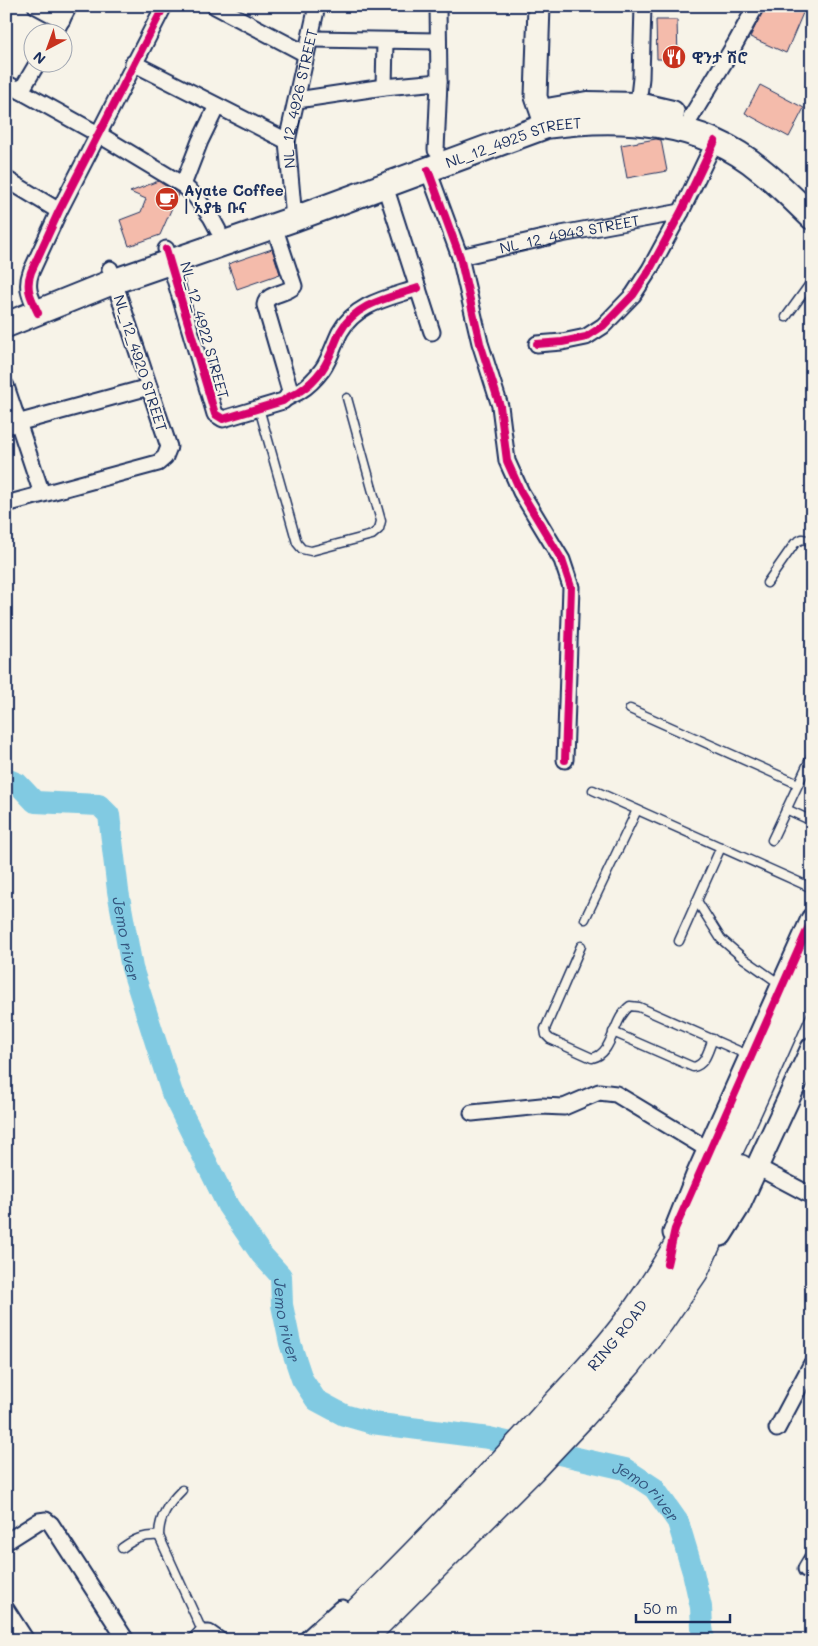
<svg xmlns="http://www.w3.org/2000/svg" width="818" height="1646" font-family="Mali,'Noto Sans Ethiopic',sans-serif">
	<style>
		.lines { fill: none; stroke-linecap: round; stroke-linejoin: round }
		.river { stroke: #81cae2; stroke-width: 22 }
		.building { fill: #f4bbab; stroke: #1b2f5e }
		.lane-casing { stroke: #1b2f5e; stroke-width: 11 }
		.street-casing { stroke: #1b2f5e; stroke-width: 19 }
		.secondary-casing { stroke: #1b2f5e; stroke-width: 25 }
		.primary-casing { stroke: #1b2f5e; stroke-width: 28 }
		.highway-casing { stroke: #1b2f5e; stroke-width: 31 }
		.lane { stroke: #f7f3e8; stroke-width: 8 }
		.street { stroke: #f7f3e8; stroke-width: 15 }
		.secondary { stroke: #f7f3e8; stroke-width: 21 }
		.primary { stroke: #f7f3e8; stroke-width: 24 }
		.highway { stroke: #f7f3e8; stroke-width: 28 }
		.cycleway-casing { stroke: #f7f3e8; stroke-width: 11 }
		.cycleway { stroke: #d6006c; stroke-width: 8 }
		.labels { text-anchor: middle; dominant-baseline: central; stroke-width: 4; stroke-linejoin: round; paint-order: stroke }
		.poi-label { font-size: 15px; font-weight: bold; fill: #1b2f5e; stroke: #f7f3e8; text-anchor: start }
		.street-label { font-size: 15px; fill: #1b2f5e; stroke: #f7f3e8 }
		.water-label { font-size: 16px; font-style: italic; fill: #34567f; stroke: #f7f3e8 }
	</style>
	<rect width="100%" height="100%" fill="#f7f3e8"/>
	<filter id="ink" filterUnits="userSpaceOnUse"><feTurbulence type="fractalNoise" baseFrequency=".02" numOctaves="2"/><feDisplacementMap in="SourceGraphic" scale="10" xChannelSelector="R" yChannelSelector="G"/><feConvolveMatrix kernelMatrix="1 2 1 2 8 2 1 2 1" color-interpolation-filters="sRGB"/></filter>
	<g filter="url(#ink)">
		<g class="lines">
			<path class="river" id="s1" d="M 6,779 L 18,784 L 35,802 L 99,805 L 109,815 L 118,891 L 132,968 L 172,1093 L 228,1206 L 261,1254 L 281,1276 L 282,1305 L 290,1343 L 302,1379 L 316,1400 L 344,1415 L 372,1423 L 489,1438 L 625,1469 L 654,1488 L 678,1522 L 693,1572 L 701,1607 L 702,1627 L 704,1640"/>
		</g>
		<g class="building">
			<path d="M 765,6 L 806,6 L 786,53 L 750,37 Z"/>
			<path d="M 656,20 L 677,20 L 678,59 L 657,59 Z"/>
			<path d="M 760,85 L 804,108 L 789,137 L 745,113 Z"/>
			<path d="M 656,139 L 661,140 L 667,171 L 627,178 L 621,145 Z"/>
			<path d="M 158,181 L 178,194 L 160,235 L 129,246 L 120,220 L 141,212 L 146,199 L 130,192 Z"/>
			<path d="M 272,249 L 280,274 L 237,289 L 228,264 Z"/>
		</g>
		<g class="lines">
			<g class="lane-casing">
				<g id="lane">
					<path d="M 786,317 L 812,281"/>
					<path d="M 259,408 L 297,543 L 302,549 L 311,551 L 372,535 L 379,529 L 381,521 L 347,398"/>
					<path d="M 767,583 L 795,543 L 802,539 L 812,541"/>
					<path d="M 630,709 L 798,784"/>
					<path d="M 593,790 L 812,888"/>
					<path d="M 786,809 L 812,821"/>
					<path d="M 772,840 L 812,755"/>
					<path d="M 697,901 L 721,939 L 743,958 L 780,984"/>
					<path d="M 585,919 L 637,810"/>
					<path d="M 679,941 L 721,847"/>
					<path d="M 581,946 L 545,1029 L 546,1035 L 550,1039 L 592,1058 C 614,1054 612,1019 630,1006 L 639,1007 L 750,1056"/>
					<path d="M 613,1032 L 693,1067 C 706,1065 708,1050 713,1039"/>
					<path d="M 182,1490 C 169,1503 159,1516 159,1536 L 203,1633"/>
					<path d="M 122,1548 C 134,1539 144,1535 159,1536"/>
				</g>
			</g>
			<g class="street-casing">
				<g id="street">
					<path d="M 36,6 L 62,20"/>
					<path d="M 215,6 L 306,54"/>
					<path d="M 55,32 L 69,6"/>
					<path d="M 311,39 L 438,41"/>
					<path d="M 133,63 L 287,141"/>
					<path d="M 6,83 L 98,134 L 183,185 L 195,196 L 211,217 L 218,230"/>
					<path d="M 384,87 L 385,41"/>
					<path d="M 21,91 L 38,62"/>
					<path d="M 297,100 L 384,87 L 439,82"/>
					<path d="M 638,105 L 641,78 L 643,6"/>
					<path d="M 691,117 L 734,46 L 756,6"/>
					<path d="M 436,150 L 439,82 L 438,6"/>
					<path d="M 428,170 L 460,257 L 480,343 L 500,406 L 507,461 L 521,492 L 562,560 L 571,587 L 565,760"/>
					<path d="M 6,179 L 59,211"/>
					<path d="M 183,185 L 200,141 L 217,106"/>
					<path d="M 385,186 L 432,332"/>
					<path id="s2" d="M 294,219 L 287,141 L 317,6"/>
					<path d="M 274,226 L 294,286 C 286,295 267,292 265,305 L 290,391 L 287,397"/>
					<path d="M 166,249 L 215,414 L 223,419 L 283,401 C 288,396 294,395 300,391 C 308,386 316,378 322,370 C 330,359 334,344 340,332 C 356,303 389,298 418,288"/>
					<path id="s3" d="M 460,257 L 561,234 L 681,212"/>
					<path d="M 38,313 C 31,298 25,288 31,272 L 59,211 L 164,6"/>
					<path d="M 537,344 L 562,342 L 586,337 L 603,326 L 633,295 L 650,269 L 681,212 L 715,141"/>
					<path d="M 6,386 L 42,494"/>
					<path d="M 6,426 L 149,387"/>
					<path d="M 6,504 L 158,463 L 165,457 L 169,447 L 110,269"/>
					<path d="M 472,1113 L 541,1106 L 564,1107 L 599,1092 L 616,1094 L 709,1150"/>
					<path d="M 757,1167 L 812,1196"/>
					<path d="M 777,1429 L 812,1363"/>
					<path d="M 6,1542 L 39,1521 L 46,1520 L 51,1524 L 126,1640"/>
					<path d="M 806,1569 L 812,1559"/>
					<path d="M 6,1609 L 26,1640"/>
					<path d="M 196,1640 L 203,1633 L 209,1633 L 219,1640"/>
				</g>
			</g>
			<g class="secondary-casing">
				<g id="secondary">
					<path d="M 539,6 L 536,97 L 546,126"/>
					<path d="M 674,1233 L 698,1173 L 812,919"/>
					<path d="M 721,1235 L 738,1208 L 812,1048"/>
					<path d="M 310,1640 L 342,1611"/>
				</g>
			</g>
			<g class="primary-casing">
				<g id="primary">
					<path d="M 547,111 L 587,104 L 638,105 L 672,113"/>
					<path id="s4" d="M 6,325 L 115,281 L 294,219 L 546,126 C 619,115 702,120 761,170 C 779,184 795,201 812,217"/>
				</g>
			</g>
			<g class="highway-casing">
				<g id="highway">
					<path id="s5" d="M 330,1640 C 403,1568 475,1495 543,1419 C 575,1384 609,1350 637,1310 C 711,1205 759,1083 812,966"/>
					<path d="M 360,1640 L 531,1469 L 582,1415 L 628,1363 L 659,1322 L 694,1271 L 740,1169"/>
				</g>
			</g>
			<use href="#lane" class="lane"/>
			<use href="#street" class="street"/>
			<use href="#secondary" class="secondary"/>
			<use href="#primary" class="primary"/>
			<use href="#highway" class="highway"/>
			<g class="cycleway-casing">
				<g id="cycleway">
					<path d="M 428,170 L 460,257 L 480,343 L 500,406 L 507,461 L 521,492 L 562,560 L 571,587 L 565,760"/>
					<path d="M 166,249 L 215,414 L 223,419 L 283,401 C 288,396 294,395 300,391 C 308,386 316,378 322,370 C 330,359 334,344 340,332 C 356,303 389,298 418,288"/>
					<path d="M 38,313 C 31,298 25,288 31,272 L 59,211 L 164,6"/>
					<path d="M 537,344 L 562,342 L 586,337 L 603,326 L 633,295 L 650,269 L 681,212 L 715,141"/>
					<path d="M 667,1264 L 675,1229 L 812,919"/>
				</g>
			</g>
			<use href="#cycleway" class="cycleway"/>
		</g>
	</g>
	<defs>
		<g id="restaurant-disc" transform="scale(1.25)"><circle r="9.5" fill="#c8321e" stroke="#f7f3e8"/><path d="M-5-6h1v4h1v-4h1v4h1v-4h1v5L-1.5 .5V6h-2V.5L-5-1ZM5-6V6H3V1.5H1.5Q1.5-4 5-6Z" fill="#fff"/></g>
		<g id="cafe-disc" transform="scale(1.25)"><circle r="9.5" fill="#c8321e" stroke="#f7f3e8"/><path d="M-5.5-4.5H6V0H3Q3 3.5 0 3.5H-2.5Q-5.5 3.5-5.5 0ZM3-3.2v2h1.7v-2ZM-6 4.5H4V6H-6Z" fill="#fff"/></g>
	</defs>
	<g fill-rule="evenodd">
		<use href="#restaurant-disc" x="674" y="57"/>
		<use href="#cafe-disc" x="167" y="199"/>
	</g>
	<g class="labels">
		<g class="poi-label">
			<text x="692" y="57">ዊንታ ሽሮ</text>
			<text x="184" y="190">Ayate Coffee<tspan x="184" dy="17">| አያቴ ቡና</tspan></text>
		</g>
		<g class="street-label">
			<text stroke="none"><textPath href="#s2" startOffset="122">NL_12_4926 STREET</textPath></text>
			<text stroke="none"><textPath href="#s4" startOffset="540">NL_12_4925 STREET</textPath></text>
			<text stroke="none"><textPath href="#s3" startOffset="112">NL_12_4943 STREET</textPath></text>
			<text transform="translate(205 330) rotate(74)">NL_12_4922 STREET</text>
			<text transform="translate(141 363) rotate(72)">NL_12_4920 STREET</text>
			<text stroke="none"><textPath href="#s5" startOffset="419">RING ROAD</textPath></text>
		</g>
		<g class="water-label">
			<text stroke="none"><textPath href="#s1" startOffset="241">Jemo river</textPath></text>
			<text stroke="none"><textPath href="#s1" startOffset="661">Jemo river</textPath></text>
			<text stroke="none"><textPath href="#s1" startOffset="1096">Jemo river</textPath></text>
		</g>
	</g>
	<rect width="818" height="1646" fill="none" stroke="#f7f3e8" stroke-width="25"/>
	<rect x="12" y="12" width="793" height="1621" fill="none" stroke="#1b2f5e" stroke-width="2" filter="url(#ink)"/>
	<g transform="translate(48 48) rotate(221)"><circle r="24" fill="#f7f3e8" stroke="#9fa5b1"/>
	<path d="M0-4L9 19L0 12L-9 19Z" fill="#c8321e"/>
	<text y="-8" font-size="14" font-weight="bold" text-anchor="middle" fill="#1b2f5e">N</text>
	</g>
	<path d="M636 1614v8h94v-8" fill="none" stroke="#1b2f5e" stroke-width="2.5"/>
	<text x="643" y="1614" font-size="15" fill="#1b2f5e" stroke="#f7f3e8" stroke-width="4" paint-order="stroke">50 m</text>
</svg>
